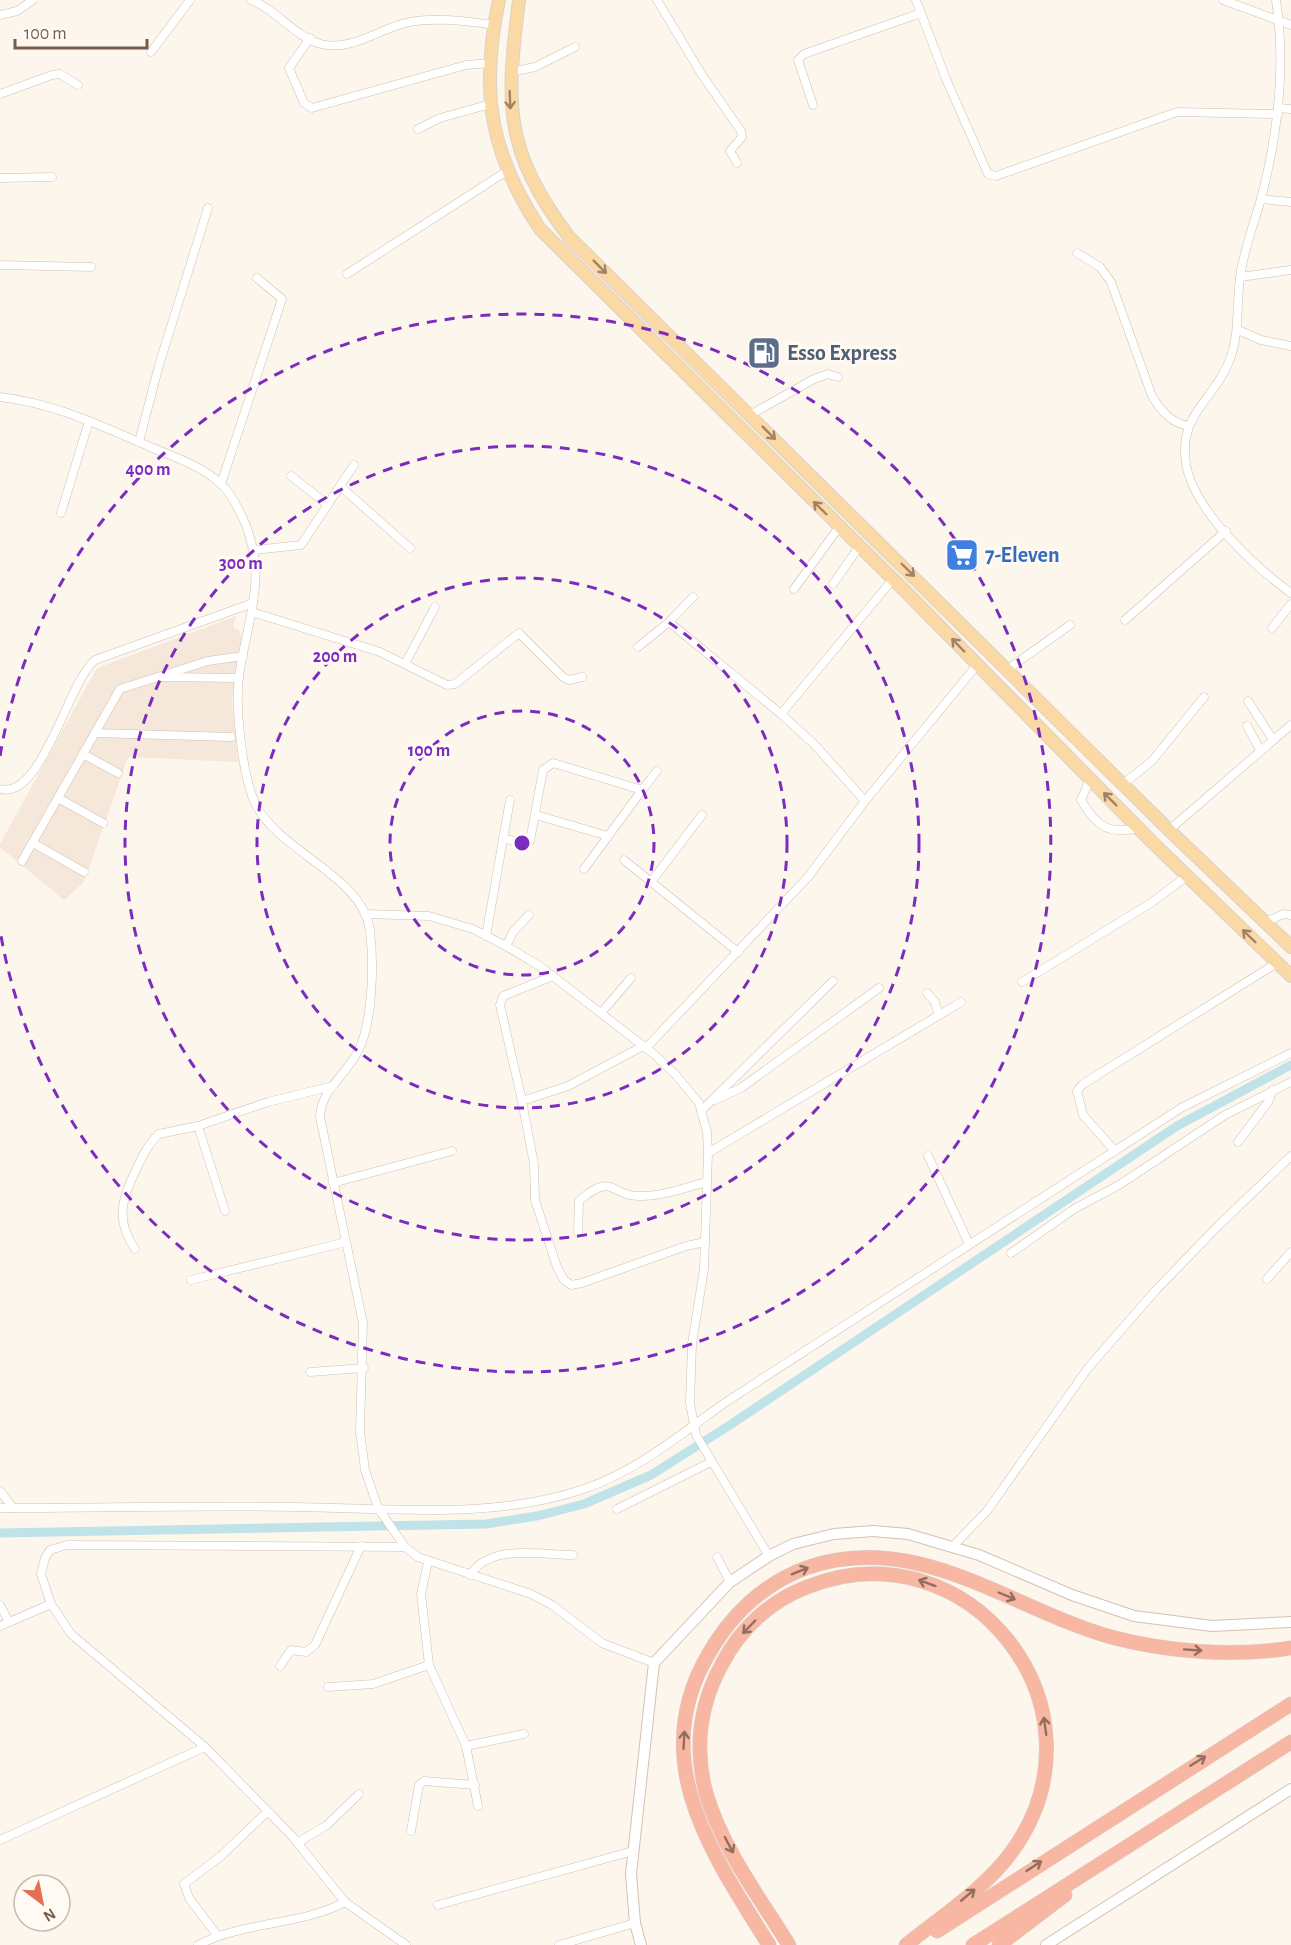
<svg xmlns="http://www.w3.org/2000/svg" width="1291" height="1945" font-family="'Alegreya Sans',sans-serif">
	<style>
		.residential { fill: #f5e8da }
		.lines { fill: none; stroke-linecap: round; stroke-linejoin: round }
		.canal { stroke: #bfe3e8; stroke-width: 9 }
		.street-casing { stroke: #d1beb0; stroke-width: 9 }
		.secondary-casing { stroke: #d6c0b0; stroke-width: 12 }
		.primary-casing { stroke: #dad1cd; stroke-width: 14 }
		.highway-casing { stroke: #dad1cd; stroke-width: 15 }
		.street { stroke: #fff; stroke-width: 8 }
		.secondary { stroke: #fff; stroke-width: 10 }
		.primary { stroke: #fbd9a5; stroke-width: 12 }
		.highway { stroke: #f7b7a3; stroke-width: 14 }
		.oneway { stroke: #a18267 }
		.oneway2 { stroke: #936e5e }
		.ring { fill: none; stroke: #7b2cbf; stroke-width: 3; stroke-dasharray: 10 8 }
		.labels { text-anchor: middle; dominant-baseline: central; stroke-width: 6; stroke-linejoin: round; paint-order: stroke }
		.service-label { font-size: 22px; font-weight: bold; fill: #4e5e75; stroke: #fffaf3; text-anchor: start }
		.shop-label { font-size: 22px; font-weight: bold; fill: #366cbe; stroke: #fffaf3; text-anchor: start }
		.centre { fill: #7b2cbf; stroke: #fffaf3; stroke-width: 3 }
		.ring-label { font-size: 18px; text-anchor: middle; font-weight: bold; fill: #7b2cbf; stroke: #fffaf3; stroke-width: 6; stroke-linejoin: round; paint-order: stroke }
	</style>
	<rect width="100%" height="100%" fill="#fdf6ec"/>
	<path class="residential" d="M 236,616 L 233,627 L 239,630 L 242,637 L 232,701 L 238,762 L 128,757 L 84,882 L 64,900 L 0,847 L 0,844 L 97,668 Z"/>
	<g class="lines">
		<path class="canal" d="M 0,1533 L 486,1524 L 537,1516 L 584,1504 L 651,1475 L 730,1425 L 1177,1126 L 1291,1065"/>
		<g class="street-casing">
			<g id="street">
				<path d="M 251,0 C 277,10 295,37 321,44 C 353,52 381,27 410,22 C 437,17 467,21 494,25"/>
				<path d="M 657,0 L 702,75 L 741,131 L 742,137 L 730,151 L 737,163"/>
				<path d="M 916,0 L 946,79 L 988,174 L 996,176 L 1177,112 L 1278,114"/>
				<path d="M 1223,0 L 1291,25"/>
				<path d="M 1276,0 C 1286,66 1278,134 1261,199 C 1254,224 1243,251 1240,278 C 1236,306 1240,332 1230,359 C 1215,400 1178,413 1186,464 C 1194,511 1254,566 1291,593"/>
				<path d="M 0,15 L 17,11 L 33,0"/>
				<path d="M 310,38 L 289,68 L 304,103 L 312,108 L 466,65 L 491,63"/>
				<path d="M 151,52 L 190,0"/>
				<path d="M 511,72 L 535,67 L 575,47"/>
				<path d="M 0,94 L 52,75 L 60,74 L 78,85"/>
				<path d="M 813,105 L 798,60 L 804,54 L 921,13"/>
				<path d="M 1278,108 L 1291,109"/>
				<path d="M 418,129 L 440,118 L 491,104"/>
				<path d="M 0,178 L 52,177"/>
				<path d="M 1261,199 L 1291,202"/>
				<path d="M 1077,253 L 1100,267 L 1111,282 L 1152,396 C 1161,411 1170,422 1188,426"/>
				<path d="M 0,265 L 91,267"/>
				<path d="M 347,274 L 507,171"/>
				<path d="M 1240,277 L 1291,270"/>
				<path d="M 1238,330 L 1261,340 L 1291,346"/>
				<path d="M 0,397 C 53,403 99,425 148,446 C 172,456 200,465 220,483 C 231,493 239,509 245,523 C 268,579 247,620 239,676 C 235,707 242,774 255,803 C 278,852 363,875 370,931 C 374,964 373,1025 357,1053 C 345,1076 321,1090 320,1117 L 363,1323 L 360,1432 L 365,1470 L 378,1508 L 405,1547 L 418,1557 L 531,1594 L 552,1605 L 602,1643 L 654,1663"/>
				<path d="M 750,415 L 814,379 L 828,374 L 838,377"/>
				<path d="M 139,442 L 159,365 L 208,208"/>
				<path d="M 291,476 L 328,505"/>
				<path d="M 221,484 L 282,299 L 257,278"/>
				<path d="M 340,486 L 410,548"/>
				<path d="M 61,513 L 89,421"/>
				<path d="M 254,550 L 301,545 L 354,465"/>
				<path d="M 833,584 L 859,547"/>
				<path d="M 794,589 L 839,527"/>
				<path d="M 252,612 L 380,652 L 447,685 L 455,684 L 519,633 L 563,677 L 569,680 L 582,677"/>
				<path d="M 1125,620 L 1226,531"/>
				<path d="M 669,622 L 781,714 L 814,744 L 865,801"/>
				<path d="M 1272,628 L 1291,604"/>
				<path d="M 638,647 L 669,622 L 693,597"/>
				<path d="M 405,664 L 435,607"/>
				<path d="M 1008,669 L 1070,625"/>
				<path d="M 162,677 L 239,678"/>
				<path d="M 1248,701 L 1273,740"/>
				<path d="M 781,714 L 893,579"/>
				<path d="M 1247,726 L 1260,750"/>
				<path d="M 95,733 L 231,737"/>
				<path d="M 83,754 L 118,773"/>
				<path d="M 1090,779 L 1081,800 C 1096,826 1108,835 1138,828"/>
				<path d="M 1123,784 L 1152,761 L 1204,697"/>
				<path d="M 0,789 C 42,800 68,682 95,660 L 253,603"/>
				<path d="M 642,790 L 657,771"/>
				<path d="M 58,798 L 103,823"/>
				<path d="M 536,815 L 608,836"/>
				<path d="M 1169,830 L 1291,725"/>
				<path d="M 503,838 L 523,844 L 530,841 L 543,770 L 553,763 L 642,790 L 584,869"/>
				<path d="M 33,843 L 84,872"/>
				<path d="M 624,860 L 738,952"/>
				<path d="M 22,861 L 120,689 L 208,661 L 243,656"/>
				<path d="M 651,882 L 702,815"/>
				<path d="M 366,914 L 429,916 L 473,929 L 506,946 L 541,967 L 655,1055 L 675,1074 L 699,1103 L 707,1132 L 708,1153 L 704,1269 L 692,1344 L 690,1403 L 696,1435 L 769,1556"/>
				<path d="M 1266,922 L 1283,914 L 1291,915"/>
				<path d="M 486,936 L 510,800"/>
				<path d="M 506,946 L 513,932 L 529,915"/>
				<path d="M 553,976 L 503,996 L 500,1005 L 522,1101 L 534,1164 L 535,1200 L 557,1267 L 564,1280 L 571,1285 L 582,1283 L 686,1246 L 705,1242"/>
				<path d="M 1022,982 L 1151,903 L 1187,876"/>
				<path d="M 927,993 L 935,1002 L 939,1015"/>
				<path d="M 601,1013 L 631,978"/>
				<path d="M 646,1048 L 808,877 L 865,801 L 977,665"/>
				<path d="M 715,1100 L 741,1088 L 879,988"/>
				<path d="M 522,1101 L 568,1086 L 643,1046"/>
				<path d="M 701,1111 L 833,981"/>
				<path d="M 198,1126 L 225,1211"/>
				<path d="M 1238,1142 L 1268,1102 L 1273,1090"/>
				<path d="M 1115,1151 L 1083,1115 L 1077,1091 L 1083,1084 L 1277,963"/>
				<path d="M 708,1153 L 961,1002"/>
				<path d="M 928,1156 L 969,1244"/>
				<path d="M 333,1183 L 452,1151"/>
				<path d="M 578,1232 L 579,1201 C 614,1170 611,1198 642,1196 C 664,1196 686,1187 707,1182"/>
				<path d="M 135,1249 C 115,1220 122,1198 136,1170 C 142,1157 148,1144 159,1134 L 198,1126 L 268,1102 L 333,1086"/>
				<path d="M 1011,1253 L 1074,1209 L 1119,1185 L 1225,1115 L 1291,1082"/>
				<path d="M 1267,1279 L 1291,1252"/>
				<path d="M 191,1280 L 346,1242"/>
				<path d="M 310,1372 L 364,1368"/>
				<path d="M 0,1491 L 13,1508"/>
				<path d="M 0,1508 C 98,1508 197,1505 295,1507 C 391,1508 492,1520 584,1489 C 636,1471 679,1436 723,1404 L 1181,1108 L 1291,1053"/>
				<path d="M 617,1509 L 711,1462"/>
				<path d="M 954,1545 L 987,1511 L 1088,1368 L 1156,1290 L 1219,1225 L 1291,1156"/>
				<path d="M 405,1547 L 67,1545 L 50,1550 L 45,1558 L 41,1574 L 51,1604 L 71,1634 L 205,1747 L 292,1836 L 345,1902 L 406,1945"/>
				<path d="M 717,1557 L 730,1582"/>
				<path d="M 428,1562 L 421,1594 L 429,1665 L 466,1746 L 478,1806"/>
				<path d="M 470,1575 C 491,1543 541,1555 573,1555"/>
				<path d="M 0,1605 L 9,1622"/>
				<path d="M 0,1626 L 51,1604"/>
				<path d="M 280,1666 L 291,1650 L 306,1652 L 315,1645 L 361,1546"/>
				<path d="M 328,1687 L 373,1684 L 429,1665"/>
				<path d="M 466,1746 L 524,1734"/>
				<path d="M 411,1831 L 419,1785 L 424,1781 L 475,1785"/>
				<path d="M 0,1840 L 205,1747"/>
				<path d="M 297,1843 L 327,1825 L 359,1794"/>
				<path d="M 438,1905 L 633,1851"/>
				<path d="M 217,1935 L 189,1898 L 184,1884 L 221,1856 L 267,1812"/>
				<path d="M 198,1945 C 244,1921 300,1926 345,1902"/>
				<path d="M 559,1945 L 635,1923"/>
			</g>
		</g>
		<g class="secondary-casing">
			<g id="secondary">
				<path d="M 641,1945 L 635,1923 L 631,1874 L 654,1663 L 730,1582 L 769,1556 L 793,1544 L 834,1534 L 873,1531 L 908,1534 L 979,1555 L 1072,1595 L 1134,1616 L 1212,1626 L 1291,1622"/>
				<path d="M 1046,1945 L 1291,1789"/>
			</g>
		</g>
		<g class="primary-casing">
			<g id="primary">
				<path d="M 499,0 C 480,90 489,152 540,229 L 908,594 L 1152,842 L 1291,976"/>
				<path d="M 519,0 C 506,105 503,149 569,237 L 1169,830 L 1291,947"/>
			</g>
		</g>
		<g class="highway-casing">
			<g id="highway">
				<path d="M 937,1931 L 1291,1704"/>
				<path d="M 769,1945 C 713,1855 646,1762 708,1655 C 730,1616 763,1584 806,1568 C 916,1529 1009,1608 1111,1637 C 1168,1652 1233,1657 1291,1648"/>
				<path d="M 789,1945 C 759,1897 722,1848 706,1793 C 694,1748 700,1704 722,1664 C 740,1629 770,1601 807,1587 C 969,1523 1114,1708 1013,1850 C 986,1888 942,1916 906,1945"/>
				<path d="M 973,1945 L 1291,1742"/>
				<path d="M 999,1945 L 1065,1895"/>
			</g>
		</g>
		<use href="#street" class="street"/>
		<use href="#secondary" class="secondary"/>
		<use href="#primary" class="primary"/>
		<use href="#highway" class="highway"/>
	</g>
	<defs><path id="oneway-shaft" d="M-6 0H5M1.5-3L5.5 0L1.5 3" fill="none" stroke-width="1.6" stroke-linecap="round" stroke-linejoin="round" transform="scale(1.5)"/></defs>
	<g class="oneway">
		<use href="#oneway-shaft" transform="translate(510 100) rotate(88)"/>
		<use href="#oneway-shaft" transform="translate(600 267) rotate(45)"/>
		<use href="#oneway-shaft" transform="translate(769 433) rotate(45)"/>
		<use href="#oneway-shaft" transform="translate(820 508) rotate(-136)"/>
		<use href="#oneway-shaft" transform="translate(908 570) rotate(44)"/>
		<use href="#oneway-shaft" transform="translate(958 645) rotate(-134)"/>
		<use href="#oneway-shaft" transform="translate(1110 799) rotate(-135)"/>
		<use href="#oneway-shaft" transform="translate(1249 936) rotate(-136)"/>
	</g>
	<g class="oneway2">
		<use href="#oneway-shaft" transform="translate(800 1571) rotate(-22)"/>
		<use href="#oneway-shaft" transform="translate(927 1583) rotate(-160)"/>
		<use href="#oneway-shaft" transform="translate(1007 1596) rotate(23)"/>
		<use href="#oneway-shaft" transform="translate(749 1627) rotate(134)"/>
		<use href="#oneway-shaft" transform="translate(1193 1650) rotate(4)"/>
		<use href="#oneway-shaft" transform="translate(1045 1726) rotate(-98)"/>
		<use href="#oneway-shaft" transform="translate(684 1740) rotate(-87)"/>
		<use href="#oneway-shaft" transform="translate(1198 1761) rotate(-32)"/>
		<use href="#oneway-shaft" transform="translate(729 1845) rotate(62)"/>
		<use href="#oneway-shaft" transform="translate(1034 1866) rotate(-33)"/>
		<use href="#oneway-shaft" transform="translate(968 1895) rotate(-40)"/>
	</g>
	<g class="ring">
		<circle cx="522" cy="843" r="132"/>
		<circle cx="522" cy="843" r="265"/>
		<circle cx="522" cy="843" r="397"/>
		<path d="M0 756A529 529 0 1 1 0 930"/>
	</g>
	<defs>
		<g id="fuel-square" transform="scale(1.725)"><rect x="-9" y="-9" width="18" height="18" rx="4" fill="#5c6f8a" stroke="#fffaf3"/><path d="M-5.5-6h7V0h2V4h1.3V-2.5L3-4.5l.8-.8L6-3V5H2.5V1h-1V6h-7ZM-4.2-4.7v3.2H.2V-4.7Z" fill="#fff"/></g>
		<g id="supermarket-square" transform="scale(1.725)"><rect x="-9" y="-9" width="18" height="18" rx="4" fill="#3f7fe0" stroke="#fffaf3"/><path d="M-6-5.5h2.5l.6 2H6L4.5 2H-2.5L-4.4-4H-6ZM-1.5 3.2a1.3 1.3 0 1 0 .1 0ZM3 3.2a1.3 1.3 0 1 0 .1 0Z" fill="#fff"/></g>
	</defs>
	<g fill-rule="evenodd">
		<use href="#fuel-square" x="764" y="353"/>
		<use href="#supermarket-square" x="962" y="555"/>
	</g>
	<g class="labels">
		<g class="service-label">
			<text x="787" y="353">Esso Express</text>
		</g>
		<g class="shop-label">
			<text x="985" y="555">7-Eleven</text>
		</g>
	</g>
	<circle cx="522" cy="843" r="9" class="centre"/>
	<g class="ring-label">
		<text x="148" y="475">400 m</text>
		<text x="241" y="569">300 m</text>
		<text x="335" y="662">200 m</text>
		<text x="429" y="756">100 m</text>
	</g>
	<g transform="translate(42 1903) rotate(148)"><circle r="28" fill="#fffaf3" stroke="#cabbb1" stroke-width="1.5"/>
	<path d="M0-4.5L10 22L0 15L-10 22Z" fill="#e76f51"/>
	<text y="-9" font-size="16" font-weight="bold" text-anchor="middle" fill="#7a5c4d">N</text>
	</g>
	<path d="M15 39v9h132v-9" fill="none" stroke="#7a5c4d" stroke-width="3"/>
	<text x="24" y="39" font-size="18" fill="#7a5c4d" stroke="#fffaf3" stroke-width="4.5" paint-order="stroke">100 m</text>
</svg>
